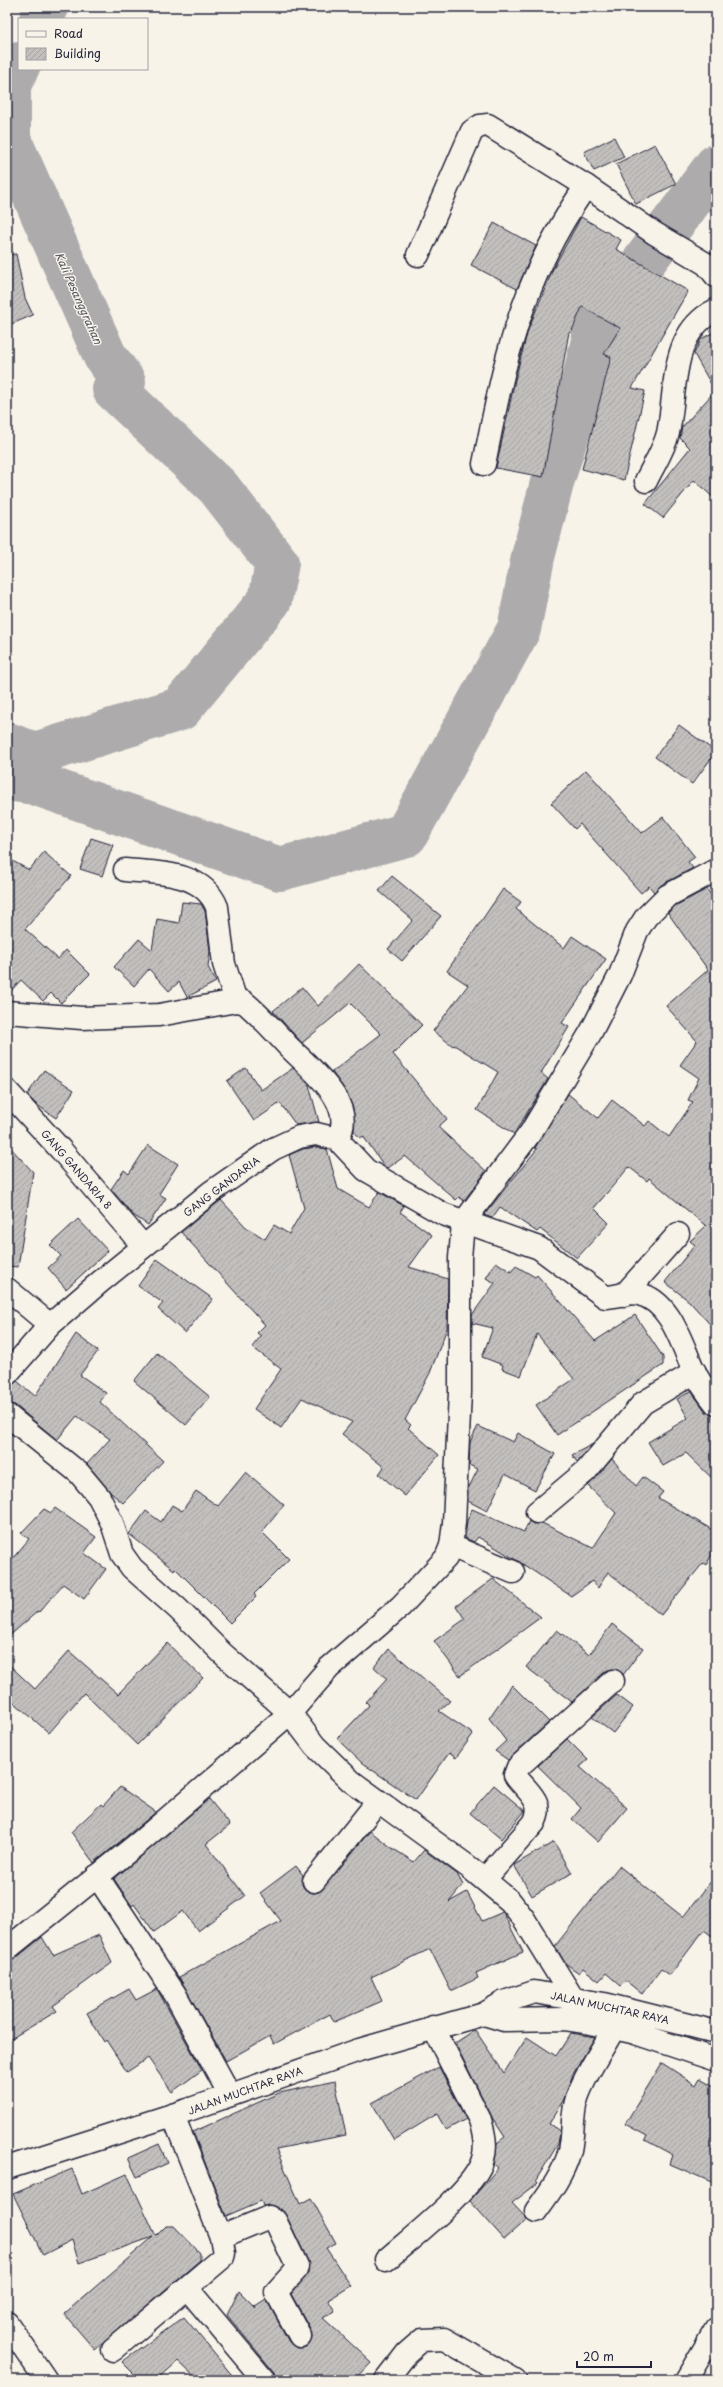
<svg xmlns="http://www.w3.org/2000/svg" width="723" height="2387" font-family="'Playpen Sans',sans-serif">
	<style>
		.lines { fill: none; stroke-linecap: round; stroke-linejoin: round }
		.river { stroke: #aeabad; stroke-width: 44 }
		.building { fill: url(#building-hatch); stroke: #22223b }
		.street-casing { stroke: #22223b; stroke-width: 25 }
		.highway-casing { stroke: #22223b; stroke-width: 25 }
		.street { stroke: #f7f3e8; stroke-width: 22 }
		.highway { stroke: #f7f3e8; stroke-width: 22 }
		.labels { text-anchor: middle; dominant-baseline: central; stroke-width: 3; stroke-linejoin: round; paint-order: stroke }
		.street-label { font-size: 10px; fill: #22223b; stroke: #f7f3e8 }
		.water-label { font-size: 11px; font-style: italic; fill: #535263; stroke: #f7f3e8 }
	</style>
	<defs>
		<pattern id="building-hatch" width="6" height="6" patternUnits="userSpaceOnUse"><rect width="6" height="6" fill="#c2bfbd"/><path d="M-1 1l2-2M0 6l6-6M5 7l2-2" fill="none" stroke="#a6a4a3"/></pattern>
	</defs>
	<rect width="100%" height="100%" fill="#f7f3e8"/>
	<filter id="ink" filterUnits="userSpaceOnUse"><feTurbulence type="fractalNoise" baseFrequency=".025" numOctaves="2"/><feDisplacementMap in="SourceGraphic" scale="8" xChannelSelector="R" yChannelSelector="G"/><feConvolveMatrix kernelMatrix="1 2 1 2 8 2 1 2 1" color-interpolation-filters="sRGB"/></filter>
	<g filter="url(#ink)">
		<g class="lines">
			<g class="river">
				<path d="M 41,19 L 47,7"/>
				<path d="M 7,744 L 35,754 L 180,709 L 270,600 L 277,563 L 218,487 L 114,389 L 124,382 L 105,356 L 9,139 L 9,85 L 19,64"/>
				<path d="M 7,779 L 34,783 L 280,869 L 406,835 L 519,629 L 533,557 L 553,479 L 581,391 L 599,315 L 624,288 L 716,166"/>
			</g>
		</g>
		<g class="building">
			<path d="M 614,137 L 624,157 L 594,171 L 584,152 Z"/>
			<path d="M 655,144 L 676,184 L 636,204 L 616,164 Z"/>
			<path d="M 581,217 L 621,240 L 616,249 L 688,291 L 632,388 L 645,391 L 624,480 L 582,469 L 611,357 L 604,354 L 620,328 L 582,307 L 571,333 L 569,332 L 543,477 L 496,468 L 515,380 L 528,330 L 553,269 Z"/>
			<path d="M 494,223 L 536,246 L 517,289 L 471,265 Z"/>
			<path d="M 16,254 L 25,298 L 33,315 L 7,326 L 7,255 Z"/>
			<path d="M 716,331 L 716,500 L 694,480 L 663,518 L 645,504 L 690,448 L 680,438 L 682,427 L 715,391 L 694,354 L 701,339 Z"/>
			<path d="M 679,725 L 716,752 L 692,784 L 655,757 Z"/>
			<path d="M 586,770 L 642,833 L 663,817 L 695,857 L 688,862 L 693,868 L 661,885 L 654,892 L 649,886 L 641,893 L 580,824 L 575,829 L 551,803 Z"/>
			<path d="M 91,838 L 113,845 L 102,876 L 80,869 Z"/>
			<path d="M 44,852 L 71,876 L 25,929 L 58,959 L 66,950 L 90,974 L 61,1003 L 51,993 L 43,1001 L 21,980 L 7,995 L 7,858 L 29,870 Z"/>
			<path d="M 392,876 L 441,916 L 402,961 L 388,949 L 413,920 L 379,891 Z"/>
			<path d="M 503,889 L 521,902 L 516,909 L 564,948 L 572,936 L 606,959 L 562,1023 L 569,1027 L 541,1073 L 548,1079 L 514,1134 L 477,1110 L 498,1072 L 454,1045 L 453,1046 L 433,1031 L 468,985 L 447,971 Z"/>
			<path d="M 707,889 L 716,902 L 716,1331 L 689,1301 L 665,1282 L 695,1245 L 690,1241 L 706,1226 L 649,1178 L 647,1181 L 629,1167 L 594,1208 L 609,1223 L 577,1258 L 540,1229 L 537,1232 L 500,1207 L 492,1218 L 484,1215 L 537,1149 L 535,1148 L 568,1094 L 598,1118 L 612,1100 L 645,1126 L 649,1121 L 669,1137 L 693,1102 L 688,1100 L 699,1078 L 680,1065 L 697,1041 L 666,1006 L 708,970 L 668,913 L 675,906 Z"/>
			<path d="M 182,902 L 201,904 L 205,911 L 210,951 L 208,967 L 216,982 L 187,997 L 179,982 L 169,991 L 149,969 L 134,986 L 114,967 L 139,939 L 152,950 L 157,919 L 179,923 Z"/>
			<path d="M 359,964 L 422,1025 L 393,1054 L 447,1119 L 438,1127 L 486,1171 L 464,1201 L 459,1197 L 456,1200 L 405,1156 L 388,1168 L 385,1167 L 363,1136 L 360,1138 L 354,1131 L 353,1108 L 347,1093 L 332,1072 L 381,1034 L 350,1003 L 302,1043 L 273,1011 L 302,987 L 318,1006 Z"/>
			<path d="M 246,1068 L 261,1090 L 293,1068 L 309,1085 L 319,1122 L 296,1125 L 280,1103 L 254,1121 L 227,1081 Z"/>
			<path d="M 44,1070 L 74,1090 L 56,1118 L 37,1105 L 27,1095 Z"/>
			<path d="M 7,1144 L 33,1172 L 18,1267 L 7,1266 Z"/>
			<path d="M 148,1145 L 178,1164 L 159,1194 L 166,1198 L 148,1225 L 133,1215 L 111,1189 L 124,1170 L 129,1174 Z"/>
			<path d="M 316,1147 L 327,1149 L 338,1189 L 369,1207 L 379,1192 L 404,1206 L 400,1212 L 432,1235 L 409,1267 L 448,1279 L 447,1328 L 430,1373 L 405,1420 L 411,1425 L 408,1428 L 439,1455 L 405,1496 L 379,1474 L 384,1467 L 342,1434 L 352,1422 L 302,1398 L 281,1428 L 254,1409 L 281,1369 L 252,1347 L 261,1336 L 257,1333 L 265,1325 L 181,1232 L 221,1200 L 246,1227 L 265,1239 L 274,1225 L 289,1234 L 304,1208 L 289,1155 L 303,1149 Z"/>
			<path d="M 78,1219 L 108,1251 L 66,1289 L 48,1268 L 61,1256 L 50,1245 Z"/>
			<path d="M 157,1259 L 213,1299 L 185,1333 L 158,1309 L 163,1303 L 138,1286 Z"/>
			<path d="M 496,1262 L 511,1272 L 516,1266 L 535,1277 L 537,1275 L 595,1341 L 635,1315 L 663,1357 L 663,1365 L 557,1435 L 536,1405 L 574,1379 L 537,1334 L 521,1376 L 502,1369 L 503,1365 L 482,1357 L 493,1328 L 472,1323 L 472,1315 L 495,1283 L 486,1278 Z"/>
			<path d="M 76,1334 L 98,1351 L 80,1375 L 106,1393 L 100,1402 L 163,1461 L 123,1503 L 111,1493 L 87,1464 L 110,1439 L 77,1416 L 57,1440 L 15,1405 L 7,1403 L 7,1386 L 17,1381 L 35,1396 Z"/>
			<path d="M 157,1353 L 210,1397 L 186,1425 L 134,1381 Z"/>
			<path d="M 691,1391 L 706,1412 L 716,1416 L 716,1482 L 686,1453 L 663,1466 L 648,1442 L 688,1418 L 677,1399 Z"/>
			<path d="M 478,1426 L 513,1442 L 518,1433 L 555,1454 L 535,1490 L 505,1474 L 487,1511 L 468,1501 L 468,1489 L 478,1469 L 469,1465 L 470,1442 Z"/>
			<path d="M 593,1444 L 577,1462 L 572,1455 Z"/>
			<path d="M 612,1459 L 636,1486 L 643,1477 L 663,1492 L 658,1498 L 716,1532 L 716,1547 L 706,1565 L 703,1563 L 661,1615 L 608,1572 L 598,1588 L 592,1581 L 571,1596 L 518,1561 L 478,1537 L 474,1542 L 465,1538 L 467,1521 L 472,1509 L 524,1532 L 529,1521 L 533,1524 L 542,1523 L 593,1548 L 616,1513 L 588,1486 Z"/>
			<path d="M 246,1472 L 284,1505 L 262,1532 L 289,1559 L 254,1594 L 256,1597 L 230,1623 L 175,1568 L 174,1570 L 129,1534 L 146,1511 L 161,1522 L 172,1505 L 182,1511 L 196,1491 L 218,1506 Z"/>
			<path d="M 55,1508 L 96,1537 L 84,1553 L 106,1569 L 84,1599 L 63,1584 L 39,1612 L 38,1611 L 7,1638 L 7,1565 L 29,1539 L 21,1533 L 44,1509 L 51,1513 Z"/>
			<path d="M 493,1579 L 541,1617 L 460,1676 L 434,1641 L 465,1619 L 456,1606 Z"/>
			<path d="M 612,1624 L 643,1648 L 623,1675 L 616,1669 L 605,1672 L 572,1702 L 526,1667 L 557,1630 L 589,1655 Z"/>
			<path d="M 167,1643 L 203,1678 L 137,1745 L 84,1693 L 49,1733 L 7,1696 L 7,1663 L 35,1689 L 69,1651 L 118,1694 Z"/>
			<path d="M 389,1649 L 450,1701 L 439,1711 L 473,1734 L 456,1758 L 449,1753 L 416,1800 L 362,1763 L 337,1739 L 369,1705 L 366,1702 L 387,1679 L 374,1667 Z"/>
			<path d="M 512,1685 L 549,1722 L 508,1760 L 495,1751 L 506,1741 L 489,1718 Z"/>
			<path d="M 617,1695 L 633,1707 L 613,1733 L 592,1717 Z"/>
			<path d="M 567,1739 L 588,1760 L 580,1767 L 627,1808 L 598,1842 L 572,1819 L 581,1808 L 538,1766 Z"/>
			<path d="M 494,1785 L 525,1811 L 501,1839 L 470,1813 Z"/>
			<path d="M 120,1787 L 156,1812 L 94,1863 L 71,1832 L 101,1804 L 103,1806 Z"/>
			<path d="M 209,1799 L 230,1825 L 206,1844 L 245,1896 L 198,1931 L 183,1911 L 154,1932 L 134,1904 L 132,1906 L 114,1879 Z"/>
			<path d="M 370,1831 L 392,1848 L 414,1862 L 424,1850 L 457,1874 L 463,1885 L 449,1902 L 467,1892 L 482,1921 L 503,1912 L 523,1952 L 476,1973 L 478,1978 L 451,1991 L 430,1949 L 371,1977 L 382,2001 L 334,2022 L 330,2014 L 274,2044 L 270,2036 L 226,2061 L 179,1977 L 281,1921 L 260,1893 L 296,1866 L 303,1875 L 302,1885 L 306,1890 L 313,1893 L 319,1892 Z"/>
			<path d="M 554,1842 L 572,1873 L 532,1896 L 514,1865 Z"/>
			<path d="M 619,1866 L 683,1917 L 716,1875 L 716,1939 L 704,1930 L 670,1975 L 661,1969 L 642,1994 L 626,1981 L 621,1986 L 606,1973 L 599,1981 L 583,1968 L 579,1973 L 565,1963 L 555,1946 Z"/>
			<path d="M 99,1935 L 112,1963 L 53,2006 L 57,2011 L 7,2041 L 7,1961 L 15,1959 L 42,1937 L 53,1955 Z"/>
			<path d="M 129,1989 L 136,2000 L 157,1989 L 202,2070 L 172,2092 L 148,2058 L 127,2072 L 106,2040 L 104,2042 L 87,2013 Z"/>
			<path d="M 475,2030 L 504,2073 L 527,2037 L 556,2056 L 571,2033 L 595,2037 L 573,2074 L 563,2101 L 549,2124 L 560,2131 L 558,2144 L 536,2180 L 538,2183 L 512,2203 L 527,2219 L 504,2239 L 470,2201 L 498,2168 L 494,2164 L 497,2143 L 505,2137 L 493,2119 L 455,2043 Z"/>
			<path d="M 662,2063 L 696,2085 L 700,2078 L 716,2087 L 716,2184 L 670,2164 L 673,2155 L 645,2140 L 647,2136 L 625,2124 Z"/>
			<path d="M 439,2067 L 466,2119 L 446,2130 L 437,2114 L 394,2140 L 372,2103 Z"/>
			<path d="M 335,2081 L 346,2135 L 276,2149 L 300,2204 L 311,2198 L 336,2243 L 326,2248 L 351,2286 L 328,2300 L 335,2311 L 323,2318 L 371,2362 L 354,2380 L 276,2380 L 274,2372 L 227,2315 L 239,2291 L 256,2308 L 255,2306 L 266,2299 L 289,2342 L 299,2348 L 306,2347 L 312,2337 L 311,2330 L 291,2294 L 308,2273 L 308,2261 L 286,2215 L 281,2209 L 270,2205 L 263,2206 L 261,2201 L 226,2216 L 193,2132 L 279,2093 Z"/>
			<path d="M 159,2144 L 168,2163 L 137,2177 L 128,2158 Z"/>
			<path d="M 72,2169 L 82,2194 L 127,2174 L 156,2236 L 166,2226 L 174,2226 L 200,2253 L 200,2260 L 95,2350 L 64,2314 L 153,2237 L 79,2263 L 72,2240 L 43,2255 L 13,2194 Z"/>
			<path d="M 184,2317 L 236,2380 L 198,2380 L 178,2361 L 157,2380 L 140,2380 L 122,2362 Z"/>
		</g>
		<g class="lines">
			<g class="street-casing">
				<g id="street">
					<path d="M 418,255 L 472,131 L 480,126 L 488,125 L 586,186 L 654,233 L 706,264 L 716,276"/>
					<path d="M 484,464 C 492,425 499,386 510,348 C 526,290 552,235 586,186"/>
					<path d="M 646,481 C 653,466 664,450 668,433 C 677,391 669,332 716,310"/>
					<path d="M 125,870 C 157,873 203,871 217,907 L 224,964 L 236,1001"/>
					<path d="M 7,1012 L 82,1018 L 159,1015 L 236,1001 L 244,1002 C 260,1015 273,1030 287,1045 C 307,1066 360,1105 337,1139"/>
					<path d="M 7,1091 L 61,1150 L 143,1246"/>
					<path d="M 7,1289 L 50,1325"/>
					<path d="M 624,1295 L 678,1234"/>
					<path d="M 7,1374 L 50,1325 L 100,1282 L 211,1192 L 273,1149 L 299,1137 L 316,1134 L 337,1139 L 366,1170 L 443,1214 L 539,1248 L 605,1297 C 615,1297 629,1291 639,1294 C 671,1301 682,1346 694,1371 C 700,1383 708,1394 716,1404"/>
					<path d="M 7,1415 L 79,1473 L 99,1497 L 112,1523 L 122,1554 L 132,1568 L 178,1609 L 222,1653 L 290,1713 L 315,1746 L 351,1781 L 470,1868 L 510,1901 L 524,1919 L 572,1997 L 575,2013"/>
					<path d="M 537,1512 L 586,1471 L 643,1403 L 695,1372"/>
					<path d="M 451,1546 L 513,1572"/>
					<path d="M 97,1876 L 175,1994 L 230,2095"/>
					<path d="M 485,1879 L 534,1823 C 545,1803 529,1793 517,1778 L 515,1775 L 518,1767 L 613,1681"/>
					<path d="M 314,1881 L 378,1801"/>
					<path d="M 7,1949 L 141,1841 L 290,1713 L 329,1668 L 401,1606 L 446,1558 L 451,1546 L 454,1523 L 460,1392 L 460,1258 L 463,1223 L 531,1132 L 591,1032 L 620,975 L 637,931 L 646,917 L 667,896 L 716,870"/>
					<path d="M 173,2115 L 221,2237"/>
					<path d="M 536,2211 C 550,2192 564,2173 570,2150 C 574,2132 571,2116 577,2098 C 585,2074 602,2051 614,2028"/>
					<path d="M 386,2260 C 411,2238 475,2189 483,2159 C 487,2146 484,2133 480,2120 L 433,2027"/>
					<path d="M 187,2288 L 264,2380"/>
					<path d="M 7,2323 L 46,2380"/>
					<path d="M 113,2350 L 223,2257 L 224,2253 L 221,2237 L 269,2217 L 275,2220 L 297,2266 L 296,2270 L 276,2292 L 300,2336"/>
					<path d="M 386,2380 L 407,2353 L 422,2340 L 444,2339 L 515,2380"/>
					<path d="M 686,2380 L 716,2329"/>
				</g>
			</g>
			<g class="highway-casing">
				<g id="highway">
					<path d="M 484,2014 L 504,2020 L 564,2019 L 590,2023 L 632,2032 L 716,2060"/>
					<path d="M 7,2168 L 188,2110 L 359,2050 L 484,2014 L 504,2002 L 534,1992 L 604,2004 L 716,2032"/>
				</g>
			</g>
			<use href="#street" class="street"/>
			<use href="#highway" class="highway"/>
		</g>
	</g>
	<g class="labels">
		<g class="street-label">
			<text transform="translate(77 1169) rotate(49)">GANG GANDARIA 8</text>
			<text transform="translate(221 1186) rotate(-37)">GANG GANDARIA</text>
			<text transform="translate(610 2007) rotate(12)">JALAN MUCHTAR RAYA</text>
			<text transform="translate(245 2090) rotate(-20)">JALAN MUCHTAR RAYA</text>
		</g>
		<g class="water-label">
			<text transform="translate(79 298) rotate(66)">Kali Pesanggrahan</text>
		</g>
	</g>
	<rect width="723" height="2387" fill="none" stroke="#f7f3e8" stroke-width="24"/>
	<rect x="12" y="12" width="699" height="2363" fill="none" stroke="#22223b" stroke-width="1.5" filter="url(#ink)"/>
	<rect x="18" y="18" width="130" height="52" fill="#f7f3e8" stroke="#a29fa3"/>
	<rect x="26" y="31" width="20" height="6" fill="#f7f3e8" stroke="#a29fa3"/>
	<text x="54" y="38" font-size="12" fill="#22223b">Road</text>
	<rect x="26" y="48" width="20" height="12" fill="url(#building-hatch)" stroke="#a29fa3"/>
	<text x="54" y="58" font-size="12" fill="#22223b">Building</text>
	<path d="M577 2361v6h74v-6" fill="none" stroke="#22223b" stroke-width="2"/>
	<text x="583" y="2361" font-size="12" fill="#22223b" stroke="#f7f3e8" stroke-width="3" paint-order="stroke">20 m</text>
</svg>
